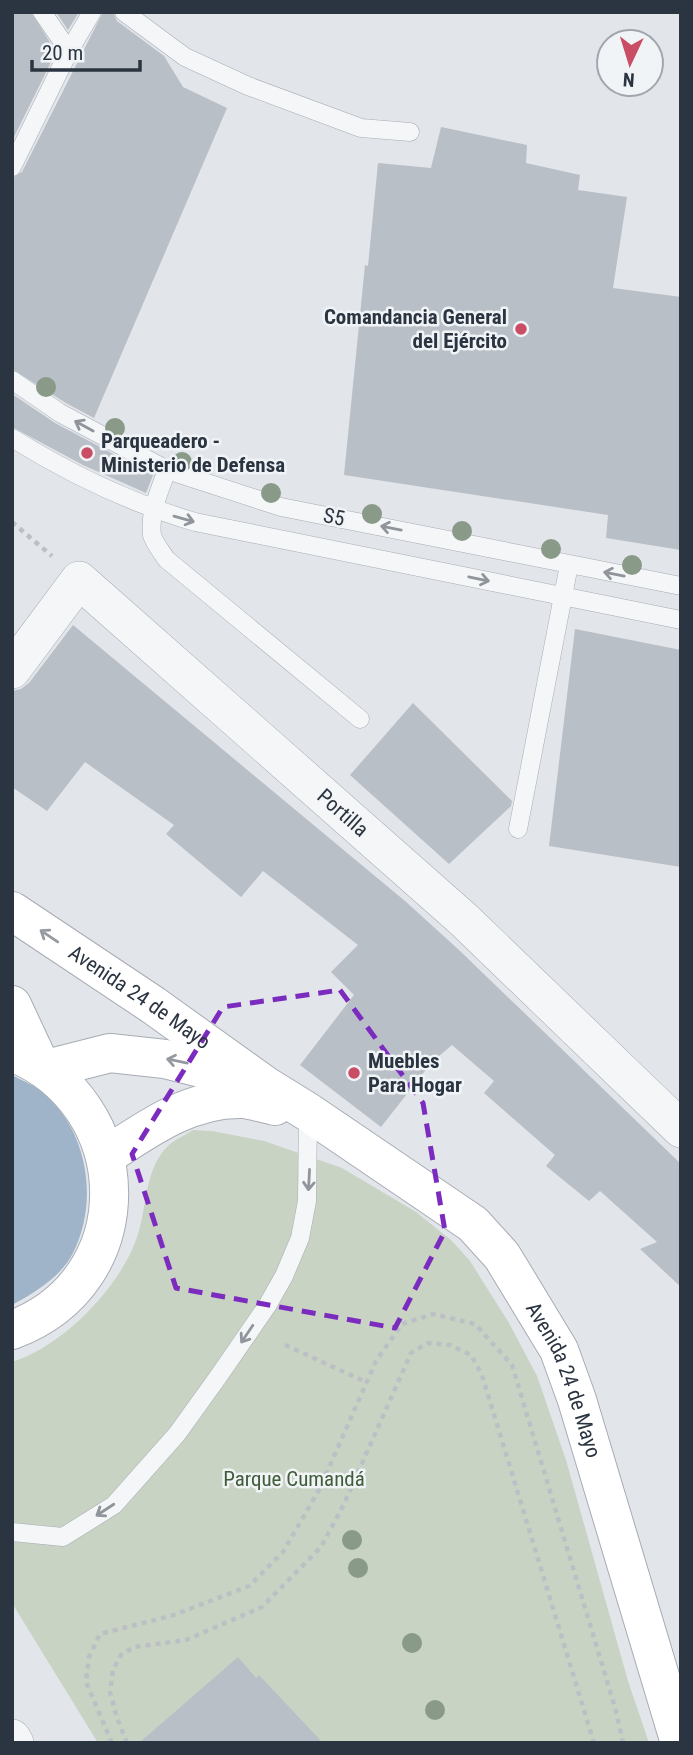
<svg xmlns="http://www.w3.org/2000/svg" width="693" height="1755" font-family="'Roboto Condensed',sans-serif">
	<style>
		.green { fill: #c8d3c3 }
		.water { fill: #9fb4c8 }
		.building { fill: #b9bfc6 }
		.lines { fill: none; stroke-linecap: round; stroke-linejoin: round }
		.lane-casing { stroke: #a7acb4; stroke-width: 19 }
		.street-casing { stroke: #a7acb4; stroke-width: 38 }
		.secondary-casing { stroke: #a7acb4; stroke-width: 40 }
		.path { stroke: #bcc0c5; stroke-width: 4.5; stroke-dasharray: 5 5; stroke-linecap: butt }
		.lane { stroke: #f4f6f8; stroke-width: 18 }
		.street { stroke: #f4f6f8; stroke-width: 37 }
		.secondary { stroke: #fff; stroke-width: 38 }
		.tree { fill: #899a89 }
		.oneway { stroke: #90959c }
		.oneway2 { stroke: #959aa0 }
		.marked { fill: none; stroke: #7b2cbf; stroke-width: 5; stroke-dasharray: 14 9; stroke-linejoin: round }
		.poi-dot { fill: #c84d65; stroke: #f1f4f7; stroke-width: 2.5 }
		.labels { text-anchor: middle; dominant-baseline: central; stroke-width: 5; stroke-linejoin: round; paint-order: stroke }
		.poi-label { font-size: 21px; font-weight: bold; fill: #2b3441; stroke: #f1f4f7; text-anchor: start }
		.street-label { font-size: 21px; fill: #2b3441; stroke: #f1f4f7 }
		.park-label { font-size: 21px; fill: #415c39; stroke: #f1f4f7 }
	</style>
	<rect width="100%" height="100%" fill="#e2e5ea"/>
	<path class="green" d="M 193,1130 L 212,1131 L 264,1141 L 342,1168 L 416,1212 L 452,1241 L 470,1261 L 509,1323 L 537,1376 L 566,1460 L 628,1681 L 649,1743 L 98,1743 L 12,1603 L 12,1362 C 63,1346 118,1289 136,1240 C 148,1209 143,1168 170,1144 C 176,1139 186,1135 193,1130 Z"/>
	<path class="water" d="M 12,1075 C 23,1081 36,1086 45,1094 C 88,1133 99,1201 73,1253 C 61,1277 34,1293 12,1305 Z"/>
	<g class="building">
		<path d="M 12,12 L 31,12 L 56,52 L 12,141 Z"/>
		<path d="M 56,12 L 79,12 L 68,30 Z"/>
		<path d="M 103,12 L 113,12 L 117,21 L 164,56 L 183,87 L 227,108 L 94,418 L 66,403 L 12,369 L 12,178 L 22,172 Z"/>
		<path d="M 441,127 L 527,145 L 526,163 L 580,175 L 578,190 L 627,197 L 613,288 L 681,297 L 681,550 L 606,538 L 608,515 L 344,475 L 365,265 L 368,266 L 378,163 L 431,168 Z"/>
		<path d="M 12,394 L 55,423 L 153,475 L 146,493 L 83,465 L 12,427 Z"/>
		<path d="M 73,625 L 405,901 L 459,950 L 681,1164 L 681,1287 L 640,1249 L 657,1242 L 600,1191 L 589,1201 L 546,1166 L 555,1155 L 484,1093 L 494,1081 L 452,1045 L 432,1062 L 381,1127 L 300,1065 L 354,995 L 331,972 L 358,945 L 263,871 L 241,897 L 166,834 L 174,825 L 85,762 L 47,811 L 12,787 L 12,691 L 21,689 L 29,683 Z"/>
		<path d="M 575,629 L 681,650 L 681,867 L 549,846 Z"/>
		<path d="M 413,703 L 512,801 L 511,806 L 449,864 L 350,775 Z"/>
		<path d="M 238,1657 L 256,1678 L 259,1675 L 323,1743 L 139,1743 Z"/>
	</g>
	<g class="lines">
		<g class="lane-casing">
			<g id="lane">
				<path d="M 42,12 L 69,51"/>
				<path d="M 124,12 L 185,57 L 248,86 L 361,128 L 410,132"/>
				<path d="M 12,167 L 69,51 L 92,12"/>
				<path d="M 12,380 L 60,413 L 167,470 L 281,507 L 681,586"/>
				<path d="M 12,438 C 70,474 130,503 195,522 L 681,620"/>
				<path d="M 167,470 C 160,490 149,512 152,535 C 154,543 162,552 166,559 L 360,719"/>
				<path d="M 518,829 L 569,565"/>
				<path d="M 12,1532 L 63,1537 L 114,1505 L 177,1434 L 218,1377 L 267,1306 L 284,1276 L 300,1238 L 307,1201 L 308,1112"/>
			</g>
		</g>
		<g class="street-casing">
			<g id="street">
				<path id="s1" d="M 12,670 L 79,580 L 463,919 L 681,1129"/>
				<path d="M 12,1738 L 15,1743"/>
			</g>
		</g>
		<g class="secondary-casing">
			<g id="secondary">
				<path id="s2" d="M 12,911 L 153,1005 L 266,1086 L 308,1112 L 473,1224 L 502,1256 L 559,1350 L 577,1400 L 680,1743"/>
				<path d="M 12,1005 L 40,1065"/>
				<path d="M 12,1052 C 139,1103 144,1281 12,1330"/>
				<path d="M 47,1069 L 110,1053 L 165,1059 L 241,1078"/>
				<path d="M 106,1156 C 147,1129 191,1097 243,1099 C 254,1100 265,1104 275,1106"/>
			</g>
		</g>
		<g class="path">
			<path d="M 12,522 L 52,556"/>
			<path d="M 285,1345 L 366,1382"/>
			<path d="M 112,1743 L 86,1682 L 89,1657 L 100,1634 L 174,1615 L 249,1586 L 283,1552 L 320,1488 L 376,1361 L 402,1324 L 433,1314 L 475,1324 L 512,1365 L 616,1711 L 623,1743"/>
			<path d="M 127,1743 L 117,1718 L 110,1692 L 113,1670 L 121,1655 L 134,1647 L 186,1640 L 262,1607 L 321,1547 L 344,1504 L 411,1353 L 428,1343 L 450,1345 L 471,1355 L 482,1375 L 594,1743"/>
		</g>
		<use href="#lane" class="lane"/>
		<use href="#street" class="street"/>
		<use href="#secondary" class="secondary"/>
	</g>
	<g class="tree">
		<circle cx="46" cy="387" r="10"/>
		<circle cx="115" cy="428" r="10"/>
		<circle cx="182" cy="462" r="10"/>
		<circle cx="271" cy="493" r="10"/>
		<circle cx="372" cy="514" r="10"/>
		<circle cx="462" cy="531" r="10"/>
		<circle cx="551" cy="549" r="10"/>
		<circle cx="632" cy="565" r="10"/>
		<circle cx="352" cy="1540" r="10"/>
		<circle cx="358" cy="1568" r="10"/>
		<circle cx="412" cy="1643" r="10"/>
		<circle cx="435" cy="1710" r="10"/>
	</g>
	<defs><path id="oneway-shaft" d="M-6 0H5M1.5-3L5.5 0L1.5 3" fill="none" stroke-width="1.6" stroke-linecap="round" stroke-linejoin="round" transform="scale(1.75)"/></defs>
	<g class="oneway">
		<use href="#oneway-shaft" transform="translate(84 426) rotate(-151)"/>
		<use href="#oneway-shaft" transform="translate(184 519) rotate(16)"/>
		<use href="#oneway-shaft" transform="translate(391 528) rotate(-169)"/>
		<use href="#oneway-shaft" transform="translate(614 574) rotate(-169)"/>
		<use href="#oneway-shaft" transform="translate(479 579) rotate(12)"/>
		<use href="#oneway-shaft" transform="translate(309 1180) rotate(93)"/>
		<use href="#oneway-shaft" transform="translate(247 1334) rotate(124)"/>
		<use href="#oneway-shaft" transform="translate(105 1510) rotate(147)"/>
	</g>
	<g class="oneway2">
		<use href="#oneway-shaft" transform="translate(49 936) rotate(-146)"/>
		<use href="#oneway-shaft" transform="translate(177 1061) rotate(-168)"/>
	</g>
	<path class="marked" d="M 340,990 L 423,1103 L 445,1231 L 395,1328 L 176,1288 L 132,1154 L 223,1007 Z"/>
	<g class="poi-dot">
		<circle cx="521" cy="329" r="7"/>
		<circle cx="87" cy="453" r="7"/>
		<circle cx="354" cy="1073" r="7"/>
	</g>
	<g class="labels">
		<g class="poi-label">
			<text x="507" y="317" text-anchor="end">Comandancia General<tspan x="507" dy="24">del Ejército</tspan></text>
			<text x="101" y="441">Parqueadero -<tspan x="101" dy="24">Ministerio de Defensa</tspan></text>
			<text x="368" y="1061">Muebles<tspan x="368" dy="24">Para Hogar</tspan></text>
		</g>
		<g class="street-label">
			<text transform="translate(334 517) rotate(11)">S5</text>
			<text stroke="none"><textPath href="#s1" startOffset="464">Portilla</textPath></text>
			<text stroke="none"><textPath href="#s2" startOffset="154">Avenida 24 de Mayo</textPath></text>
			<text stroke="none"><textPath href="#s2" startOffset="740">Avenida 24 de Mayo</textPath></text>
		</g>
		<g class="park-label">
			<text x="294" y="1479">Parque Cumandá</text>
		</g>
	</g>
	<rect width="693" height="1755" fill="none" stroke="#2b3441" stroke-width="28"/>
	<g transform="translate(630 63) rotate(184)"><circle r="33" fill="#f1f4f7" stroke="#a2a7ae" stroke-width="2"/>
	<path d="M0-5L12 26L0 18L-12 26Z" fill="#c84d65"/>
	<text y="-10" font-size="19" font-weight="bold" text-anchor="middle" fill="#2b3441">N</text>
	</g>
	<path d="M32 60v10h108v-10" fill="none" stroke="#2b3441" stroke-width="3.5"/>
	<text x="42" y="60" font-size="21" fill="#2b3441" stroke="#f1f4f7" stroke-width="5" paint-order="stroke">20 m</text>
</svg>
